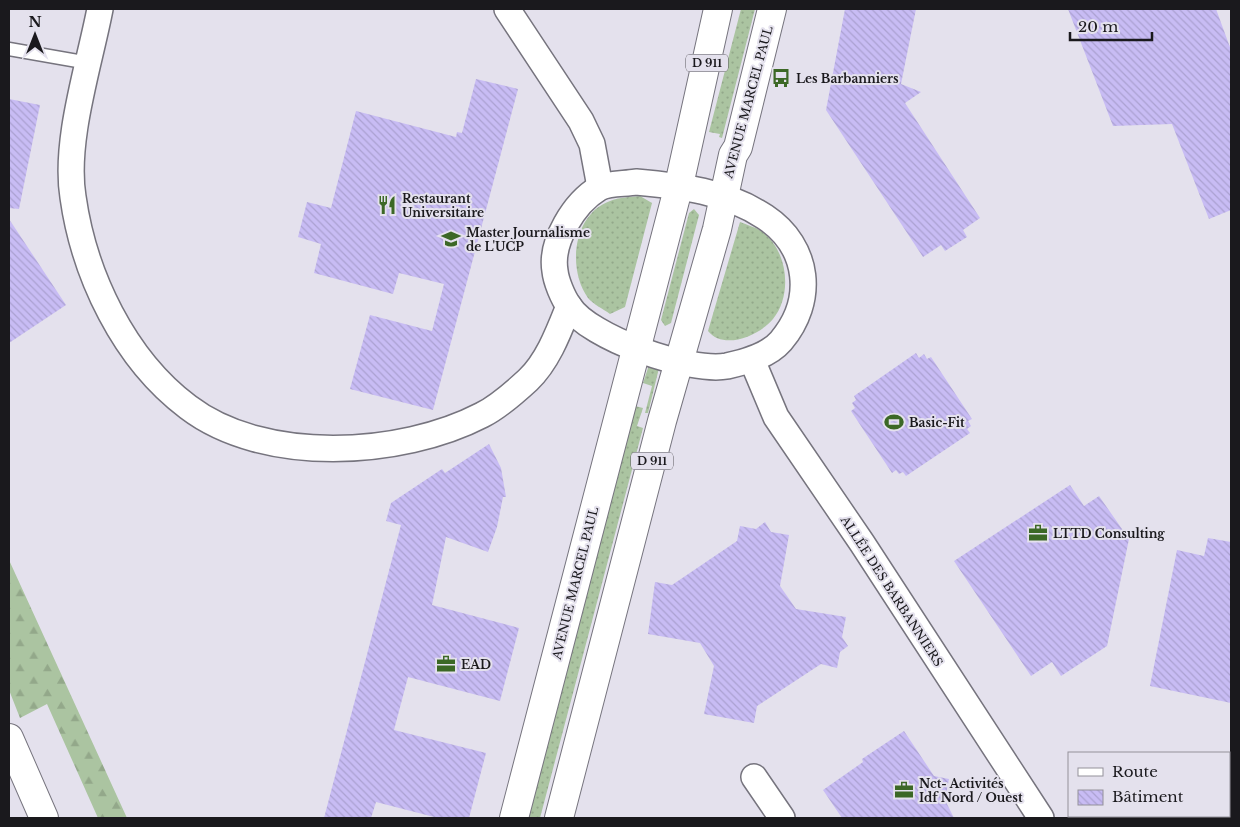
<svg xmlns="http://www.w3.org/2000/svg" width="1240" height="827" font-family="'Libre Baskerville',serif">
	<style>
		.grass { fill: url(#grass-dots) }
		.forest { fill: url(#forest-firs) }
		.building { fill: url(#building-back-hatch) }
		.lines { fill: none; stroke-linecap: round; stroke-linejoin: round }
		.service-casing { stroke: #76747e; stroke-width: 15 }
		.minor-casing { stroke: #76747e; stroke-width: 28 }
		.primary-casing { stroke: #76747e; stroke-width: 30 }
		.trunk-casing { stroke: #76747e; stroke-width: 30 }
		.service { stroke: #fff; stroke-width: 12 }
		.minor { stroke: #fff; stroke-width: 25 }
		.primary { stroke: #fff; stroke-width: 28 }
		.trunk { stroke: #fff; stroke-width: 28 }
		.labels { text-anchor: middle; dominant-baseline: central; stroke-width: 4; stroke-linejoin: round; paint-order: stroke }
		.shield { fill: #e4e1ed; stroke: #57555b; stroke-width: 1 }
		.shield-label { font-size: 11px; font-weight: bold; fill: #1a191d }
		.poi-label { font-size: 12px; font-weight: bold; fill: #1a191d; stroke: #e4e1ed; text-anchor: start }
		.street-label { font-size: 12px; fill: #1a191d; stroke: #e4e1ed }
	</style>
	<defs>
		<pattern id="grass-dots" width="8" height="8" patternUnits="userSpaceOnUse" patternTransform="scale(1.25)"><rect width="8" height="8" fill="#abc4a1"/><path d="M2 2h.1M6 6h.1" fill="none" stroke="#93a88a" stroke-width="1.8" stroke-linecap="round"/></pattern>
		<pattern id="forest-firs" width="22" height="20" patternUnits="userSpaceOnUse" patternTransform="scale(1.25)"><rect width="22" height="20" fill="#abc4a1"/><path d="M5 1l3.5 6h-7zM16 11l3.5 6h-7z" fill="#93a88a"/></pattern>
		<pattern id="building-back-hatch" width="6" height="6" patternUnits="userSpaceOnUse" patternTransform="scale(1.25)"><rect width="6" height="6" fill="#c8bcf4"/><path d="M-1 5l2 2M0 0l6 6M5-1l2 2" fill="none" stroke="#aba1d1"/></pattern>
	</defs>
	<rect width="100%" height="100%" fill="#e4e1ed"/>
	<g class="grass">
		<path d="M 741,9 L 755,9 L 722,138 L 719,137 L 720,134 L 709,132 Z"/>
		<path d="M 640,196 L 652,203 L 625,307 L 610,314 C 603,309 593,304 588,298 C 567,269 573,214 610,201 C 619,197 631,197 640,196 Z"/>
		<path d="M 694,209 L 699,215 L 671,323 L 665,326 L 661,320 L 689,213 Z"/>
		<path d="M 740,222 C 747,225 755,227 761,231 C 788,249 793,295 773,319 C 760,335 724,351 708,331 Z"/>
		<path d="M 650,362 L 660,364 L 648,413 L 645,413 L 652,386 L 643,383 Z"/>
		<path d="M 635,406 L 643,408 L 637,426 L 643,428 L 540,818 L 525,818 Z"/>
	</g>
	<path class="forest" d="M 9,560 L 127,818 L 98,818 L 47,704 L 20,718 L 9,690 Z"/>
	<g class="building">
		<path d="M 845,9 L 916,9 L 901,84 L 921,92 L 905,103 L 980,218 L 963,230 L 967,237 L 945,251 L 941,245 L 923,257 L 826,110 Z"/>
		<path d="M 1068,9 L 1216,9 L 1231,50 L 1231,210 L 1209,219 L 1172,124 L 1113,126 Z"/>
		<path d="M 476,79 L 518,89 L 433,410 L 350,389 L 370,315 L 432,331 L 444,284 L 399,273 L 393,294 L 314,273 L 321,244 L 298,237 L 307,202 L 331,208 L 356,111 L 456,137 L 457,132 L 462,133 Z"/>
		<path d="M 9,99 L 40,105 L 19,209 L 9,208 Z"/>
		<path d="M 9,219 L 66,305 L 9,343 Z"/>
		<path d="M 916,353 L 919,358 L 924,354 L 927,359 L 931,357 L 972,419 L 968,421 L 971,426 L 967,429 L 970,433 L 906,476 L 903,472 L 899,474 L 896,470 L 892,473 L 851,411 L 855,408 L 852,403 L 856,400 L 854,396 Z"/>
		<path d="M 489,444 L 501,468 L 506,497 L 503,497 L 497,527 L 488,552 L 446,537 L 432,605 L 519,628 L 500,701 L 408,677 L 394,730 L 486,753 L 469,818 L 438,818 L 376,802 L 371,818 L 324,818 L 401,525 L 386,521 L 391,503 L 442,469 L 445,473 Z"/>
		<path d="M 1070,485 L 1084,506 L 1099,496 L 1129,539 L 1107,646 L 1061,676 L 1052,662 L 1031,676 L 954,561 Z"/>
		<path d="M 765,522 L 771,532 L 789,535 L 780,586 L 787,596 L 796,609 L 846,617 L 842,637 L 848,646 L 840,652 L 837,668 L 821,664 L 757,706 L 754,723 L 704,714 L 714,666 L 700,643 L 648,634 L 655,582 L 672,585 L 737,541 L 740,526 L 756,529 Z"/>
		<path d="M 1208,538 L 1231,542 L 1231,703 L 1150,686 L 1177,550 L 1204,556 Z"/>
		<path d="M 904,731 L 934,776 L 949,779 L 945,800 L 954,818 L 842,818 L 823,790 L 863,762 L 862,759 Z"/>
	</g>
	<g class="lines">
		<g class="service-casing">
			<path id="service" d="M 9,49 L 89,63"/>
		</g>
		<g class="minor-casing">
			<g id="minor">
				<path d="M 100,9 C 89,66 64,141 73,197 C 84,275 124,359 188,407 C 264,465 401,457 482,415 C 498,407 515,392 528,380 C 548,361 559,331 569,306"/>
				<path d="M 507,9 L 581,121 L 592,144 L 600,187"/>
				<path d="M 636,182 C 681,186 726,191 765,217 C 810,247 815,301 781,341 C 768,356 745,362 727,366 C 690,373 589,338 569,306 C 563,298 556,281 555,271 C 550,242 574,203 599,188 C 608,183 625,184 636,182 Z"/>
				<path d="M 752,360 L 776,417 L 862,543 L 1041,818"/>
				<path d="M 754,777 L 782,818"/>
			</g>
		</g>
		<g class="primary-casing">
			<g id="primary">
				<path d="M 514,818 L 679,185 L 718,9"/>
				<path d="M 559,818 L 662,421 L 717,229 L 733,155 L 738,147 L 772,9"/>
			</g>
		</g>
		<g class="trunk-casing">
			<path id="trunk" d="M 9,738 L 44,818"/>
		</g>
		<use href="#service" class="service"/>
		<use href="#minor" class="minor"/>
		<use href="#primary" class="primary"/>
		<use href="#trunk" class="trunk"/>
	</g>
	<defs>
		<g id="bus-bare" transform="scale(1.5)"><path d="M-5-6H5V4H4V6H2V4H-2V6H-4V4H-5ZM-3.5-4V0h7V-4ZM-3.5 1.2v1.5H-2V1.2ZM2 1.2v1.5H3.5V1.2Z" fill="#3c6826" stroke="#e4e1ed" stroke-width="2.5" paint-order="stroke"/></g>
		<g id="restaurant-bare" transform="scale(1.5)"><path d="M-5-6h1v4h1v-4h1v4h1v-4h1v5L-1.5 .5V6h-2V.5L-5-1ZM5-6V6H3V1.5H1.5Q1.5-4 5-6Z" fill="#3c6826" stroke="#e4e1ed" stroke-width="2.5" paint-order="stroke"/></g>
		<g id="university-bare" transform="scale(1.5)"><path d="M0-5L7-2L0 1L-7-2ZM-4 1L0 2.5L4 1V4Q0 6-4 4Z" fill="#3c6826" stroke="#e4e1ed" stroke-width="2.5" paint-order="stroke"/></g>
		<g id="stadium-bare" transform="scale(1.5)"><path d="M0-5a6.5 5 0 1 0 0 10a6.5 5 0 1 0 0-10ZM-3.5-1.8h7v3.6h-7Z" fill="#3c6826" stroke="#e4e1ed" stroke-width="2.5" paint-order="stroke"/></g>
		<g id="office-bare" transform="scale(1.5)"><path d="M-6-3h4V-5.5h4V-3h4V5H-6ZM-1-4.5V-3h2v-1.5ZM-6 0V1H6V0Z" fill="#3c6826" stroke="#e4e1ed" stroke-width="2.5" paint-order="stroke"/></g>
	</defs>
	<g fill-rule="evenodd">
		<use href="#bus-bare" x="781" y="78"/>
		<use href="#restaurant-bare" x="387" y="205"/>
		<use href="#university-bare" x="451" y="239"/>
		<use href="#stadium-bare" x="894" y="422"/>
		<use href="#office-bare" x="1038" y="533"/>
		<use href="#office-bare" x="446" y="664"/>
		<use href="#office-bare" x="904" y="790"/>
	</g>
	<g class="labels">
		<g class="shield">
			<rect x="686" y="54.5" width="42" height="17" rx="4"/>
			<rect x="631" y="452.5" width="42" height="17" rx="4"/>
		</g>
		<g class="shield-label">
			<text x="707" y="63">D 911</text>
			<text x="652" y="461">D 911</text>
		</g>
		<g class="poi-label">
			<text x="796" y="78">Les Barbanniers</text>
			<text x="402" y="198">Restaurant<tspan x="402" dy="14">Universitaire</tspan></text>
			<text x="466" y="232">Master Journalisme<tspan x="466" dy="14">de L'UCP</tspan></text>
			<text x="909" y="422">Basic-Fit</text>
			<text x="1053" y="533">LTTD Consulting</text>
			<text x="461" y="664">EAD</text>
			<text x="919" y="783">Nct- Activités<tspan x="919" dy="14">Idf Nord / Ouest</tspan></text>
		</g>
		<g class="street-label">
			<text transform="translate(748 102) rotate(-75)">AVENUE MARCEL PAUL</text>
			<text transform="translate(575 583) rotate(-76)">AVENUE MARCEL PAUL</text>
			<text transform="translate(892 591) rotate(57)">ALLÉE DES BARBANNIERS</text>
		</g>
	</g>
	<rect width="1240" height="827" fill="none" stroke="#1a191d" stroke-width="20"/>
	<rect x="1068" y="752" width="162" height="65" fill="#e4e1ed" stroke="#93919a"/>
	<rect x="1078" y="768" width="25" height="8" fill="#ffffff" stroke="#93919a"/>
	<text x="1112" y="777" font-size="15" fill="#1a191d">Route</text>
	<rect x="1078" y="790" width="25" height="15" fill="url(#building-back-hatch)" stroke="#93919a"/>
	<text x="1112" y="802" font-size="15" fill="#1a191d">Bâtiment</text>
	<g transform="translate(35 35)" stroke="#e4e1ed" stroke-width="4" paint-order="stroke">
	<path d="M0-4L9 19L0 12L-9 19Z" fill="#1a191d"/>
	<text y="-8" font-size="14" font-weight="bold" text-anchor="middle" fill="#1a191d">N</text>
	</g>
	<path d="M1070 32v8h82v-8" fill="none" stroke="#1a191d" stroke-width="2.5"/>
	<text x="1078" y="32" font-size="15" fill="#1a191d" stroke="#e4e1ed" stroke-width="4" paint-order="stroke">20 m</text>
</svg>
